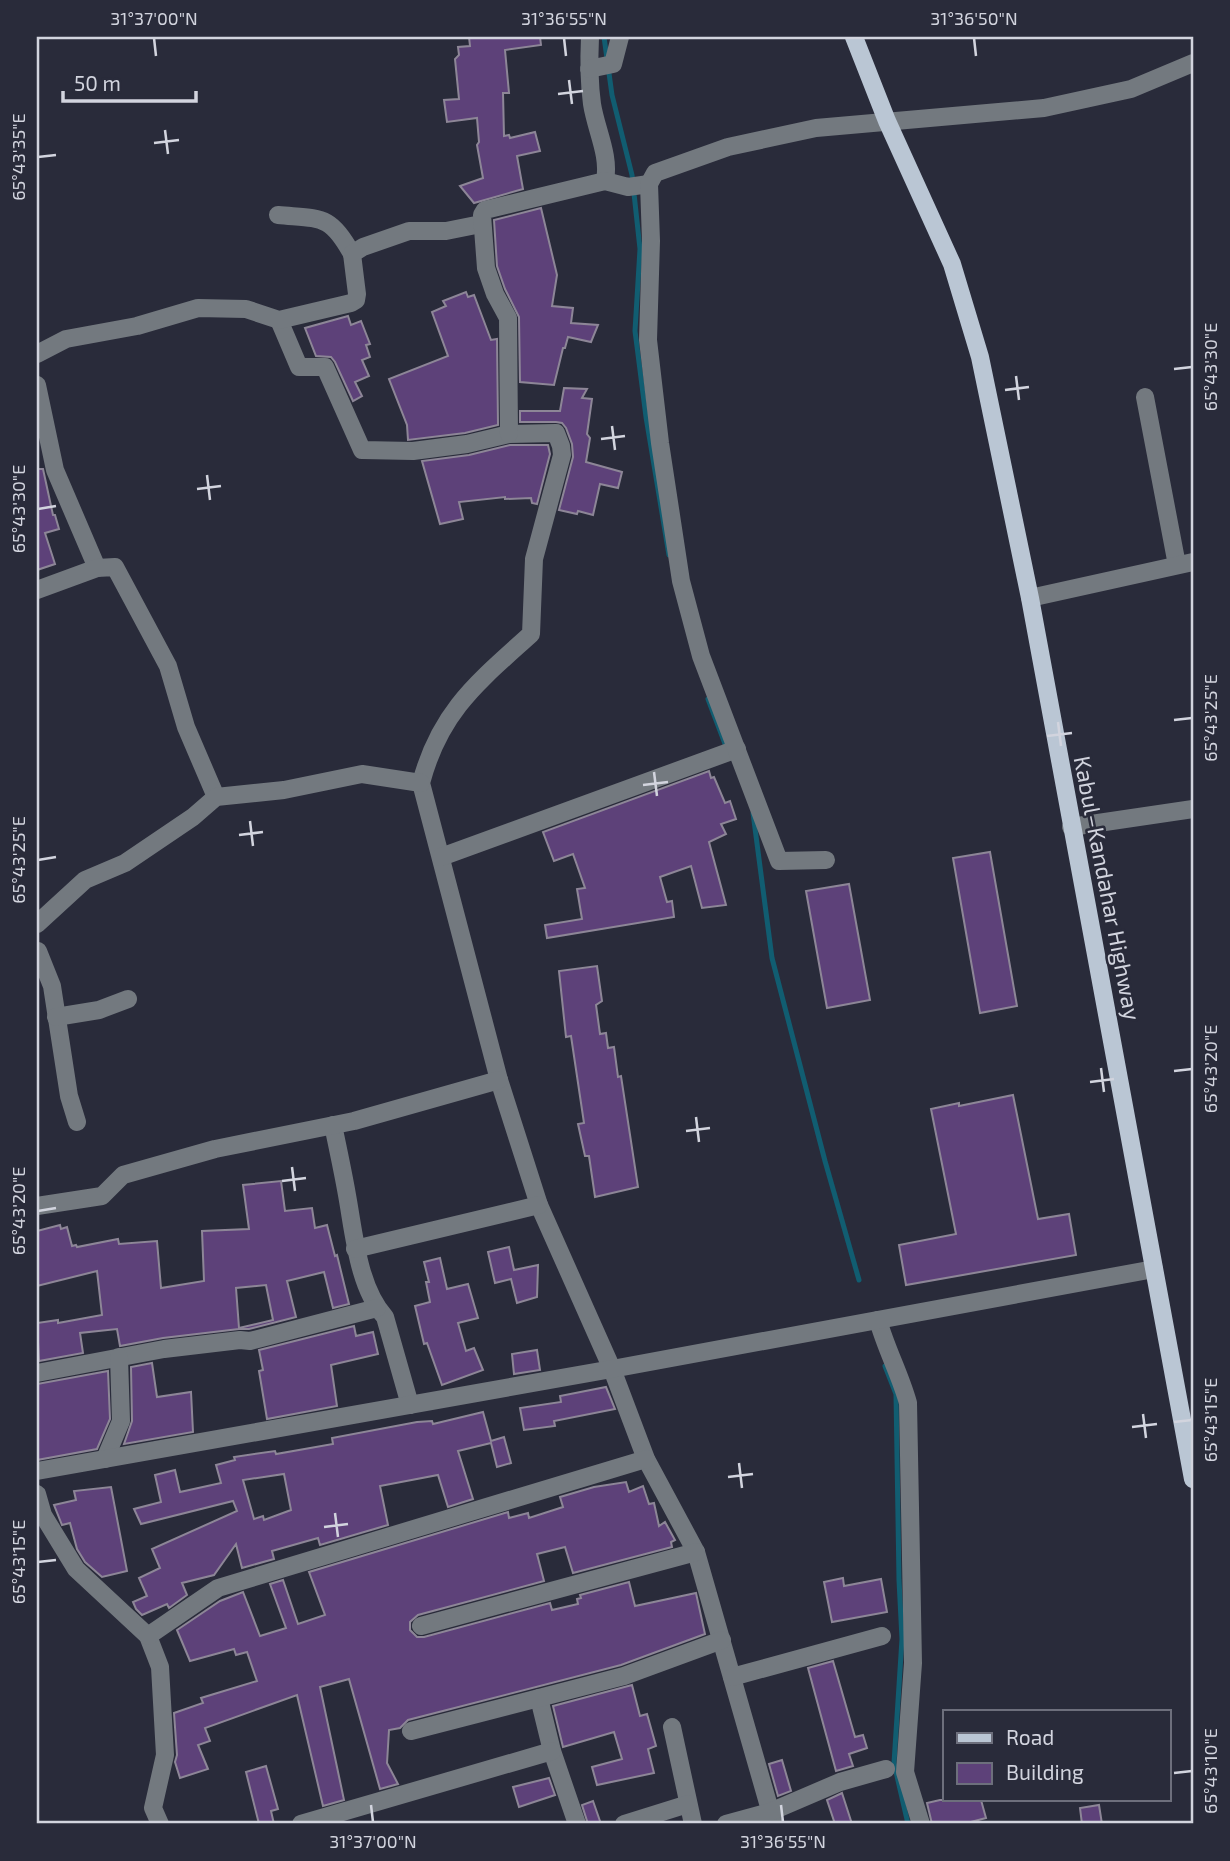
<svg xmlns="http://www.w3.org/2000/svg" width="1230" height="1861" font-family="'Exo 2',sans-serif">
	<style>
		.lines { fill: none; stroke-linecap: round; stroke-linejoin: round }
		.stream { stroke: #115d71; stroke-width: 5 }
		.building { fill: #5d4179; stroke: #8d8697; stroke-width: 2; fill-rule: evenodd }
		.minor { stroke: #73797f; stroke-width: 18 }
		.major { stroke: #bac6d4; stroke-width: 18 }
		.ticks { fill: none; stroke: #d2d4de; stroke-width: 2.5 }
		.labels { text-anchor: middle; dominant-baseline: central; stroke-width: 5; stroke-linejoin: round; paint-order: stroke }
		.street-label { font-size: 23px; fill: #d2d4de; stroke: #292b3a }
		.neatline { fill: none; stroke: #d2d4de; stroke-width: 2.5 }
		.ticks-label { font-size: 18px; text-anchor: middle; fill: #d2d4de }
	</style>
	<rect width="100%" height="100%" fill="#292b3a"/>
	<g class="lines">
		<g class="stream">
			<path d="M 604,37 L 612,95 L 632,175 L 640,249 L 635,331 L 646,417 L 669,555"/>
			<path d="M 708,699 L 727,749"/>
			<path d="M 753,813 L 772,958 L 825,1161 L 859,1280"/>
			<path d="M 885,1366 L 896,1394 L 899,1580 L 902,1639 L 894,1763 L 908,1824"/>
		</g>
	</g>
	<g class="building">
		<path d="M 469,37 L 540,37 L 541,45 L 505,50 L 509,93 L 503,93 L 504,136 L 509,135 L 510,138 L 535,132 L 540,151 L 517,156 L 523,189 L 474,203 L 460,186 L 483,178 L 477,145 L 479,142 L 477,118 L 447,122 L 444,100 L 459,99 L 455,59 L 459,55 L 458,47 L 470,46 Z"/>
		<path d="M 541,208 L 557,275 L 552,306 L 573,308 L 571,323 L 598,325 L 591,342 L 568,337 L 565,348 L 563,348 L 554,385 L 520,382 L 519,317 L 505,289 L 497,266 L 494,220 Z"/>
		<path d="M 466,292 L 468,297 L 474,295 L 491,340 L 497,339 L 498,425 L 465,433 L 408,440 L 407,425 L 389,379 L 448,356 L 432,312 L 446,306 L 443,301 Z"/>
		<path d="M 348,316 L 351,325 L 361,321 L 370,344 L 366,345 L 370,357 L 362,360 L 369,376 L 355,382 L 362,396 L 353,401 L 335,362 L 331,357 L 316,356 L 305,328 Z"/>
		<path d="M 564,388 L 587,389 L 582,398 L 592,399 L 587,434 L 590,438 L 586,462 L 622,472 L 618,488 L 600,484 L 593,515 L 578,511 L 577,514 L 559,510 L 573,457 L 572,444 L 566,428 L 562,423 L 556,422 L 520,422 L 520,411 L 560,411 Z"/>
		<path d="M 510,445 L 548,445 L 550,454 L 537,504 L 532,503 L 531,498 L 505,499 L 505,497 L 459,502 L 463,519 L 440,524 L 422,461 L 469,455 Z"/>
		<path d="M 37,469 L 43,469 L 53,515 L 55,515 L 59,529 L 45,533 L 55,564 L 37,570 Z"/>
		<path d="M 709,771 L 711,778 L 714,777 L 725,803 L 730,801 L 736,819 L 721,824 L 726,834 L 709,842 L 726,905 L 702,908 L 691,866 L 660,877 L 667,902 L 672,901 L 674,917 L 547,938 L 545,925 L 582,919 L 577,889 L 585,888 L 573,854 L 554,861 L 543,832 Z"/>
		<path d="M 990,852 L 1017,1006 L 980,1013 L 953,858 Z"/>
		<path d="M 849,884 L 870,1000 L 827,1008 L 806,891 Z"/>
		<path d="M 597,966 L 602,1001 L 596,1005 L 600,1034 L 606,1033 L 608,1048 L 614,1047 L 618,1077 L 621,1076 L 638,1187 L 595,1197 L 589,1156 L 585,1156 L 578,1124 L 584,1123 L 571,1036 L 566,1037 L 559,971 Z"/>
		<path d="M 1013,1095 L 1038,1219 L 1069,1214 L 1076,1255 L 906,1285 L 899,1245 L 956,1234 L 931,1109 L 959,1103 L 959,1106 Z"/>
		<path d="M 281,1181 L 285,1211 L 312,1208 L 315,1228 L 327,1225 L 335,1256 L 337,1255 L 349,1304 L 333,1308 L 324,1272 L 287,1281 L 296,1317 L 249,1329 L 239,1329 L 163,1338 L 120,1346 L 117,1329 L 80,1333 L 83,1353 L 39,1361 L 37,1323 L 58,1320 L 58,1323 L 102,1315 L 97,1271 L 37,1286 L 37,1231 L 60,1225 L 61,1229 L 67,1227 L 72,1246 L 76,1245 L 77,1247 L 118,1239 L 119,1244 L 157,1241 L 161,1288 L 204,1281 L 202,1231 L 249,1229 L 243,1185 ZM 266,1285 L 273,1320 L 239,1328 L 236,1288 Z"/>
		<path d="M 509,1247 L 514,1270 L 538,1265 L 537,1297 L 517,1303 L 511,1279 L 495,1283 L 488,1252 Z"/>
		<path d="M 440,1258 L 447,1289 L 468,1284 L 478,1318 L 458,1323 L 466,1351 L 474,1348 L 483,1370 L 442,1385 L 427,1343 L 424,1344 L 415,1306 L 430,1302 L 426,1282 L 429,1282 L 424,1262 Z"/>
		<path d="M 354,1326 L 356,1336 L 373,1332 L 378,1354 L 331,1365 L 337,1406 L 267,1419 L 259,1371 L 263,1370 L 259,1350 Z"/>
		<path d="M 537,1350 L 540,1370 L 514,1374 L 512,1354 Z"/>
		<path d="M 152,1363 L 157,1397 L 191,1392 L 193,1432 L 124,1444 L 132,1421 L 131,1367 Z"/>
		<path d="M 108,1371 L 110,1419 L 97,1449 L 37,1460 L 37,1384 Z"/>
		<path d="M 606,1387 L 615,1409 L 554,1421 L 555,1426 L 524,1430 L 520,1408 L 561,1402 L 560,1396 Z"/>
		<path d="M 483,1412 L 491,1441 L 504,1437 L 511,1463 L 497,1467 L 491,1443 L 458,1451 L 473,1499 L 448,1507 L 438,1475 L 380,1486 L 388,1525 L 320,1545 L 318,1538 L 272,1551 L 274,1559 L 242,1568 L 236,1544 L 214,1575 L 182,1583 L 187,1595 L 169,1608 L 167,1604 L 142,1615 L 136,1609 L 133,1602 L 147,1596 L 139,1578 L 160,1568 L 152,1549 L 237,1511 L 233,1501 L 141,1524 L 134,1509 L 161,1502 L 155,1475 L 175,1470 L 180,1492 L 221,1483 L 216,1465 L 235,1460 L 234,1457 L 275,1451 L 276,1454 L 333,1444 L 332,1438 L 417,1422 L 432,1421 L 433,1424 ZM 284,1474 L 291,1510 L 264,1520 L 263,1516 L 254,1519 L 243,1480 Z"/>
		<path d="M 626,1482 L 629,1492 L 643,1486 L 649,1504 L 654,1503 L 659,1526 L 665,1522 L 675,1540 L 671,1542 L 672,1547 L 573,1573 L 565,1547 L 537,1554 L 544,1581 L 418,1615 L 410,1622 L 410,1630 L 417,1637 L 424,1637 L 550,1603 L 552,1610 L 578,1604 L 577,1599 L 581,1598 L 580,1595 L 629,1582 L 635,1606 L 696,1593 L 705,1634 L 621,1665 L 408,1720 L 400,1728 L 389,1730 L 387,1763 L 398,1784 L 380,1789 L 349,1679 L 320,1687 L 344,1800 L 323,1806 L 297,1695 L 205,1728 L 210,1741 L 198,1745 L 208,1769 L 180,1778 L 175,1762 L 177,1755 L 174,1713 L 203,1703 L 201,1698 L 257,1681 L 247,1652 L 236,1655 L 234,1649 L 190,1661 L 177,1630 L 220,1601 L 243,1592 L 260,1636 L 286,1628 L 270,1584 L 283,1580 L 298,1624 L 325,1615 L 309,1572 L 508,1512 L 509,1518 L 528,1513 L 529,1518 L 563,1507 L 560,1497 L 594,1487 Z"/>
		<path d="M 111,1487 L 127,1571 L 102,1577 L 85,1562 L 77,1549 L 70,1523 L 62,1525 L 54,1505 L 76,1500 L 74,1491 Z"/>
		<path d="M 843,1578 L 844,1586 L 881,1579 L 887,1612 L 832,1622 L 824,1582 Z"/>
		<path d="M 833,1661 L 855,1737 L 863,1735 L 867,1748 L 849,1754 L 853,1766 L 836,1771 L 808,1668 Z"/>
		<path d="M 632,1685 L 640,1716 L 647,1714 L 656,1746 L 648,1749 L 654,1773 L 597,1785 L 592,1767 L 622,1759 L 614,1732 L 563,1747 L 553,1706 Z"/>
		<path d="M 782,1760 L 791,1791 L 778,1796 L 769,1764 Z"/>
		<path d="M 266,1766 L 278,1809 L 271,1811 L 274,1824 L 259,1824 L 246,1772 Z"/>
		<path d="M 549,1778 L 555,1795 L 519,1807 L 513,1787 Z"/>
		<path d="M 842,1793 L 852,1824 L 835,1824 L 827,1800 Z"/>
		<path d="M 940,1800 L 981,1800 L 986,1818 L 963,1824 L 932,1824 L 927,1803 Z"/>
		<path d="M 593,1801 L 601,1824 L 588,1824 L 582,1805 Z"/>
		<path d="M 1099,1805 L 1102,1824 L 1082,1824 L 1080,1808 Z"/>
	</g>
	<g class="lines">
		<g class="minor">
			<path d="M 590,37 C 589,59 589,82 592,104 C 596,130 610,155 605,181"/>
			<path d="M 589,69 L 613,64 L 620,37"/>
			<path d="M 278,215 C 321,219 330,214 352,254"/>
			<path d="M 279,320 L 299,367 L 325,367 L 362,450 L 413,451 L 467,444 L 509,434 L 556,433 L 561,446 L 562,455 L 534,559 L 531,634 C 478,682 440,711 421,783 L 499,1080 L 539,1205 L 612,1369 L 646,1459 L 696,1552 L 774,1824"/>
			<path d="M 37,354 L 66,339 L 137,326 L 198,308 L 246,309 L 279,320 L 351,303 L 356,300 L 357,294 L 352,254 L 363,247 L 409,231 L 446,231 L 481,224"/>
			<path d="M 37,385 L 55,470 L 97,568"/>
			<path d="M 1145,397 L 1177,565"/>
			<path d="M 509,434 L 508,318 L 495,294 L 486,268 L 482,215 L 485,210 L 605,181 L 628,187 L 649,184"/>
			<path d="M 37,590 L 97,568 L 115,567 L 168,666 L 186,727 L 216,797"/>
			<path d="M 1030,598 L 1193,562"/>
			<path d="M 1071,827 L 1193,809"/>
			<path d="M 441,857 L 737,749"/>
			<path d="M 826,860 L 779,861 L 701,656 L 681,581 L 660,443 L 648,340 L 651,241 L 649,184 L 655,173 L 728,147 L 816,128 L 1044,108 L 1131,89 L 1193,63"/>
			<path d="M 37,924 L 85,880 L 125,863 L 193,817 L 216,797 L 284,790 L 362,774 L 421,783"/>
			<path d="M 38,951 L 52,986 L 69,1096 L 77,1122"/>
			<path d="M 56,1017 L 99,1010 L 128,999"/>
			<path d="M 333,1125 C 338,1149 343,1172 347,1195 C 354,1233 358,1287 385,1317 L 410,1405"/>
			<path d="M 37,1206 L 102,1196 L 123,1175 L 215,1149 L 354,1121 L 499,1080"/>
			<path d="M 355,1249 L 539,1205"/>
			<path d="M 878,1320 C 886,1349 900,1374 908,1403 L 913,1663 L 905,1772 L 921,1824"/>
			<path d="M 37,1373 L 164,1349 L 240,1340 L 250,1341 L 377,1308"/>
			<path d="M 105,1459 L 121,1421 L 119,1357"/>
			<path d="M 37,1471 L 612,1369 L 1154,1269"/>
			<path d="M 37,1494 L 43,1515 L 76,1569 L 148,1636 L 160,1667 L 165,1755 L 153,1808 L 160,1824"/>
			<path d="M 421,1626 L 696,1552"/>
			<path d="M 148,1636 L 218,1588 L 646,1459"/>
			<path d="M 732,1677 L 882,1636"/>
			<path d="M 539,1698 L 552,1751 L 577,1824"/>
			<path d="M 672,1727 L 693,1824"/>
			<path d="M 411,1731 L 624,1676 L 722,1640"/>
			<path d="M 301,1824 L 552,1751"/>
			<path d="M 624,1824 L 688,1804"/>
			<path d="M 726,1824 L 770,1812 L 840,1782 L 886,1769"/>
		</g>
		<path class="major" d="M 854,37 L 887,121 L 952,264 L 980,357 L 1030,598 L 1193,1479"/>
	</g>
	<path class="ticks" d="M 154,38 L 156,56M 564,38 L 566,56M 974,38 L 976,56M 569,80 L 572,104M 558,94 L 583,91M 165,130 L 168,154M 154,143 L 179,140M 38,157 L 56,155M 1174,369 L 1192,367M 1016,376 L 1019,400M 1005,390 L 1029,387M 612,426 L 615,450M 601,439 L 625,436M 207,475 L 210,500M 197,489 L 221,486M 38,509 L 56,506M 1174,720 L 1192,718M 1058,722 L 1061,746M 1047,736 L 1072,733M 654,772 L 657,796M 643,785 L 668,782M 250,821 L 253,846M 239,835 L 263,832M 38,860 L 56,857M 1101,1068 L 1104,1092M 1174,1071 L 1192,1069M 1090,1082 L 1114,1079M 696,1117 L 699,1142M 686,1131 L 710,1128M 292,1167 L 295,1191M 282,1181 L 306,1178M 38,1211 L 56,1208M 1143,1414 L 1146,1438M 1174,1422 L 1192,1420M 1132,1427 L 1157,1424M 739,1463 L 742,1488M 728,1477 L 753,1474M 335,1513 L 338,1537M 324,1527 L 348,1524M 38,1562 L 56,1560M 1174,1773 L 1192,1771M 371,1805 L 373,1822M 781,1805 L 783,1822"/>
	<g class="labels">
		<g class="street-label">
			<text transform="translate(1108 888) rotate(79)">Kabul–Kandahar Highway</text>
		</g>
	</g>
	<rect width="1230" height="1861" fill="none" stroke="#292b3a" stroke-width="77"/>
	<rect x="943" y="1710" width="228" height="91" fill="#292b3a" stroke="#6d6f7c" stroke-width="2"/>
	<rect x="957" y="1733" width="35" height="10" fill="#bac6d4" stroke="#6d6f7c" stroke-width="2"/>
	<text x="1006" y="1745" font-size="21" fill="#d2d4de">Road</text>
	<rect x="957" y="1763" width="35" height="21" fill="#5d4179" stroke="#6d6f7c" stroke-width="2"/>
	<text x="1006" y="1780" font-size="21" fill="#d2d4de">Building</text>
	<path d="M63 91v10h133v-10" fill="none" stroke="#d2d4de" stroke-width="3.5"/>
	<text x="74" y="91" font-size="21" fill="#d2d4de" stroke="#292b3a" stroke-width="5" paint-order="stroke">50 m</text>
	<rect x="38" y="38" width="1154" height="1784" class="neatline"/>
	<g class="ticks-label">
		<text x="154" y="25">31°37'00"N</text>
		<text x="564" y="25">31°36'55"N</text>
		<text x="974" y="25">31°36'50"N</text>
		<text transform="translate(19 157) rotate(-90)" y="6">65°43'35"E</text>
		<text transform="translate(1211 367) rotate(-90)" y="6">65°43'30"E</text>
		<text transform="translate(19 509) rotate(-90)" y="6">65°43'30"E</text>
		<text transform="translate(1211 718) rotate(-90)" y="6">65°43'25"E</text>
		<text transform="translate(19 860) rotate(-90)" y="6">65°43'25"E</text>
		<text transform="translate(1211 1069) rotate(-90)" y="6">65°43'20"E</text>
		<text transform="translate(19 1211) rotate(-90)" y="6">65°43'20"E</text>
		<text transform="translate(1211 1420) rotate(-90)" y="6">65°43'15"E</text>
		<text transform="translate(19 1562) rotate(-90)" y="6">65°43'15"E</text>
		<text transform="translate(1211 1771) rotate(-90)" y="6">65°43'10"E</text>
		<text x="373" y="1848">31°37'00"N</text>
		<text x="783" y="1848">31°36'55"N</text>
	</g>
</svg>
